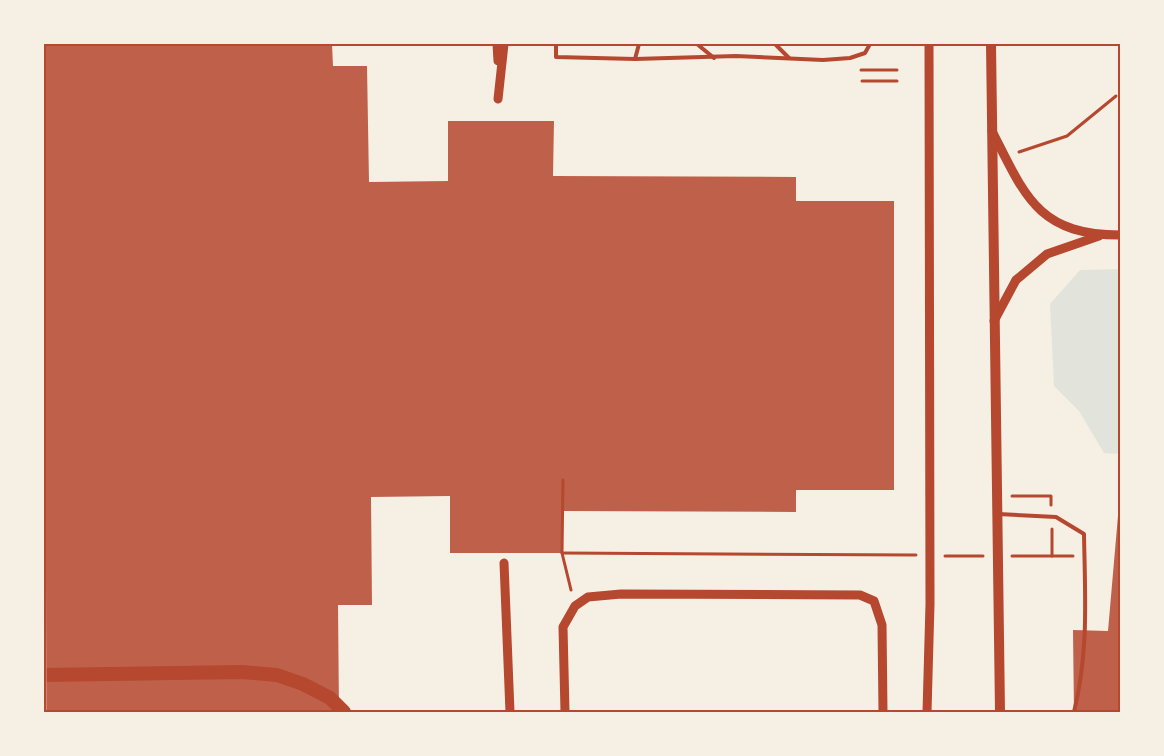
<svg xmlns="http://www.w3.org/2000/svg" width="1164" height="756" font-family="'Public Sans',sans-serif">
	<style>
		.green { fill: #e2e4dc }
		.building { fill: #bf614a }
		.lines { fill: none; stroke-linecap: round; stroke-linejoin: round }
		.path { stroke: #b5482f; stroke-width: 3 }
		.service { stroke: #b5482f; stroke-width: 4 }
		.tertiary { stroke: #b5482f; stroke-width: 9 }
		.secondary { stroke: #b5482f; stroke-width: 10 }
		.trunk { stroke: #b5482f; stroke-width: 14 }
		.rail { stroke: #cf8b77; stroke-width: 4 }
		.neatline { fill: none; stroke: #b5482f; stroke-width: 2 }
	</style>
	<rect width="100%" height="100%" fill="#f6efe4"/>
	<path class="green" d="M 1120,269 L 1120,454 L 1104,453 L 1079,411 L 1054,386 L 1050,304 L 1080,270 Z"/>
	<g class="building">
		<path d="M 44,44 L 332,44 L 333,66 L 367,66 L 369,182 L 448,181 L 448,121 L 554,121 L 553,176 L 796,177 L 796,201 L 894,201 L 894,490 L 796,490 L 796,512 L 562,511 L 562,553 L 450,553 L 450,496 L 371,497 L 372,605 L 338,605 L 339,712 L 44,712 Z"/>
		<path d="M 1119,504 L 1120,712 L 1074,712 L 1073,630 L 1108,631 Z"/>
	</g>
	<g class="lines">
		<g class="path">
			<path d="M 861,70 L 897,70"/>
			<path d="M 862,81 L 897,81"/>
			<path d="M 1019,152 L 1067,136 L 1116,96"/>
			<path d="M 563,480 L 562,553 L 571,590"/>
			<path d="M 1012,496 L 1051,496 L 1051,505"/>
			<path d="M 1052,529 L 1052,556"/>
			<path d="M 562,553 L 916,555"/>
			<path d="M 945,556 L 983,556"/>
			<path d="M 1012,556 L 1073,556"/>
		</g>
		<g class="service">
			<path d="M 556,44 L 556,57 L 635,59 L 736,56 L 823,60 L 850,58 L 865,53 L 870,44"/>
			<path d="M 697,44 L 714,58"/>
			<path d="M 775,44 L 789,58"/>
			<path d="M 635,59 L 639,44"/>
			<path d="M 998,514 L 1056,517 L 1084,534 C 1085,596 1089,651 1074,712"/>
		</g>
		<g class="tertiary">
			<path d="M 497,44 L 498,61"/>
			<path d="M 498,99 L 504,44"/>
			<path d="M 992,131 C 1025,196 1038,235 1120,235"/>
			<path d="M 994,321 L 1016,280 L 1047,254 L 1099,236"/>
			<path d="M 504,563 L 510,712"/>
			<path d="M 565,712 L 563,627 L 575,606 L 588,597 L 621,594 L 860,595 L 874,601 L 882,625 L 883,712"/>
			<path d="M 927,712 L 930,604 L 929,44"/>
		</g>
		<path class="secondary" d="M 991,44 L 1000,712"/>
		<path class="trunk" d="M 44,675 L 242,672 L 277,675 L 303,684 L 330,698 L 344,712"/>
		<path class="rail" d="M 44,582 L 45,712"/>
	</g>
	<rect width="1164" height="756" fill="none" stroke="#f6efe4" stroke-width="90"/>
	<rect x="45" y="45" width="1074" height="666" class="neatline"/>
</svg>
